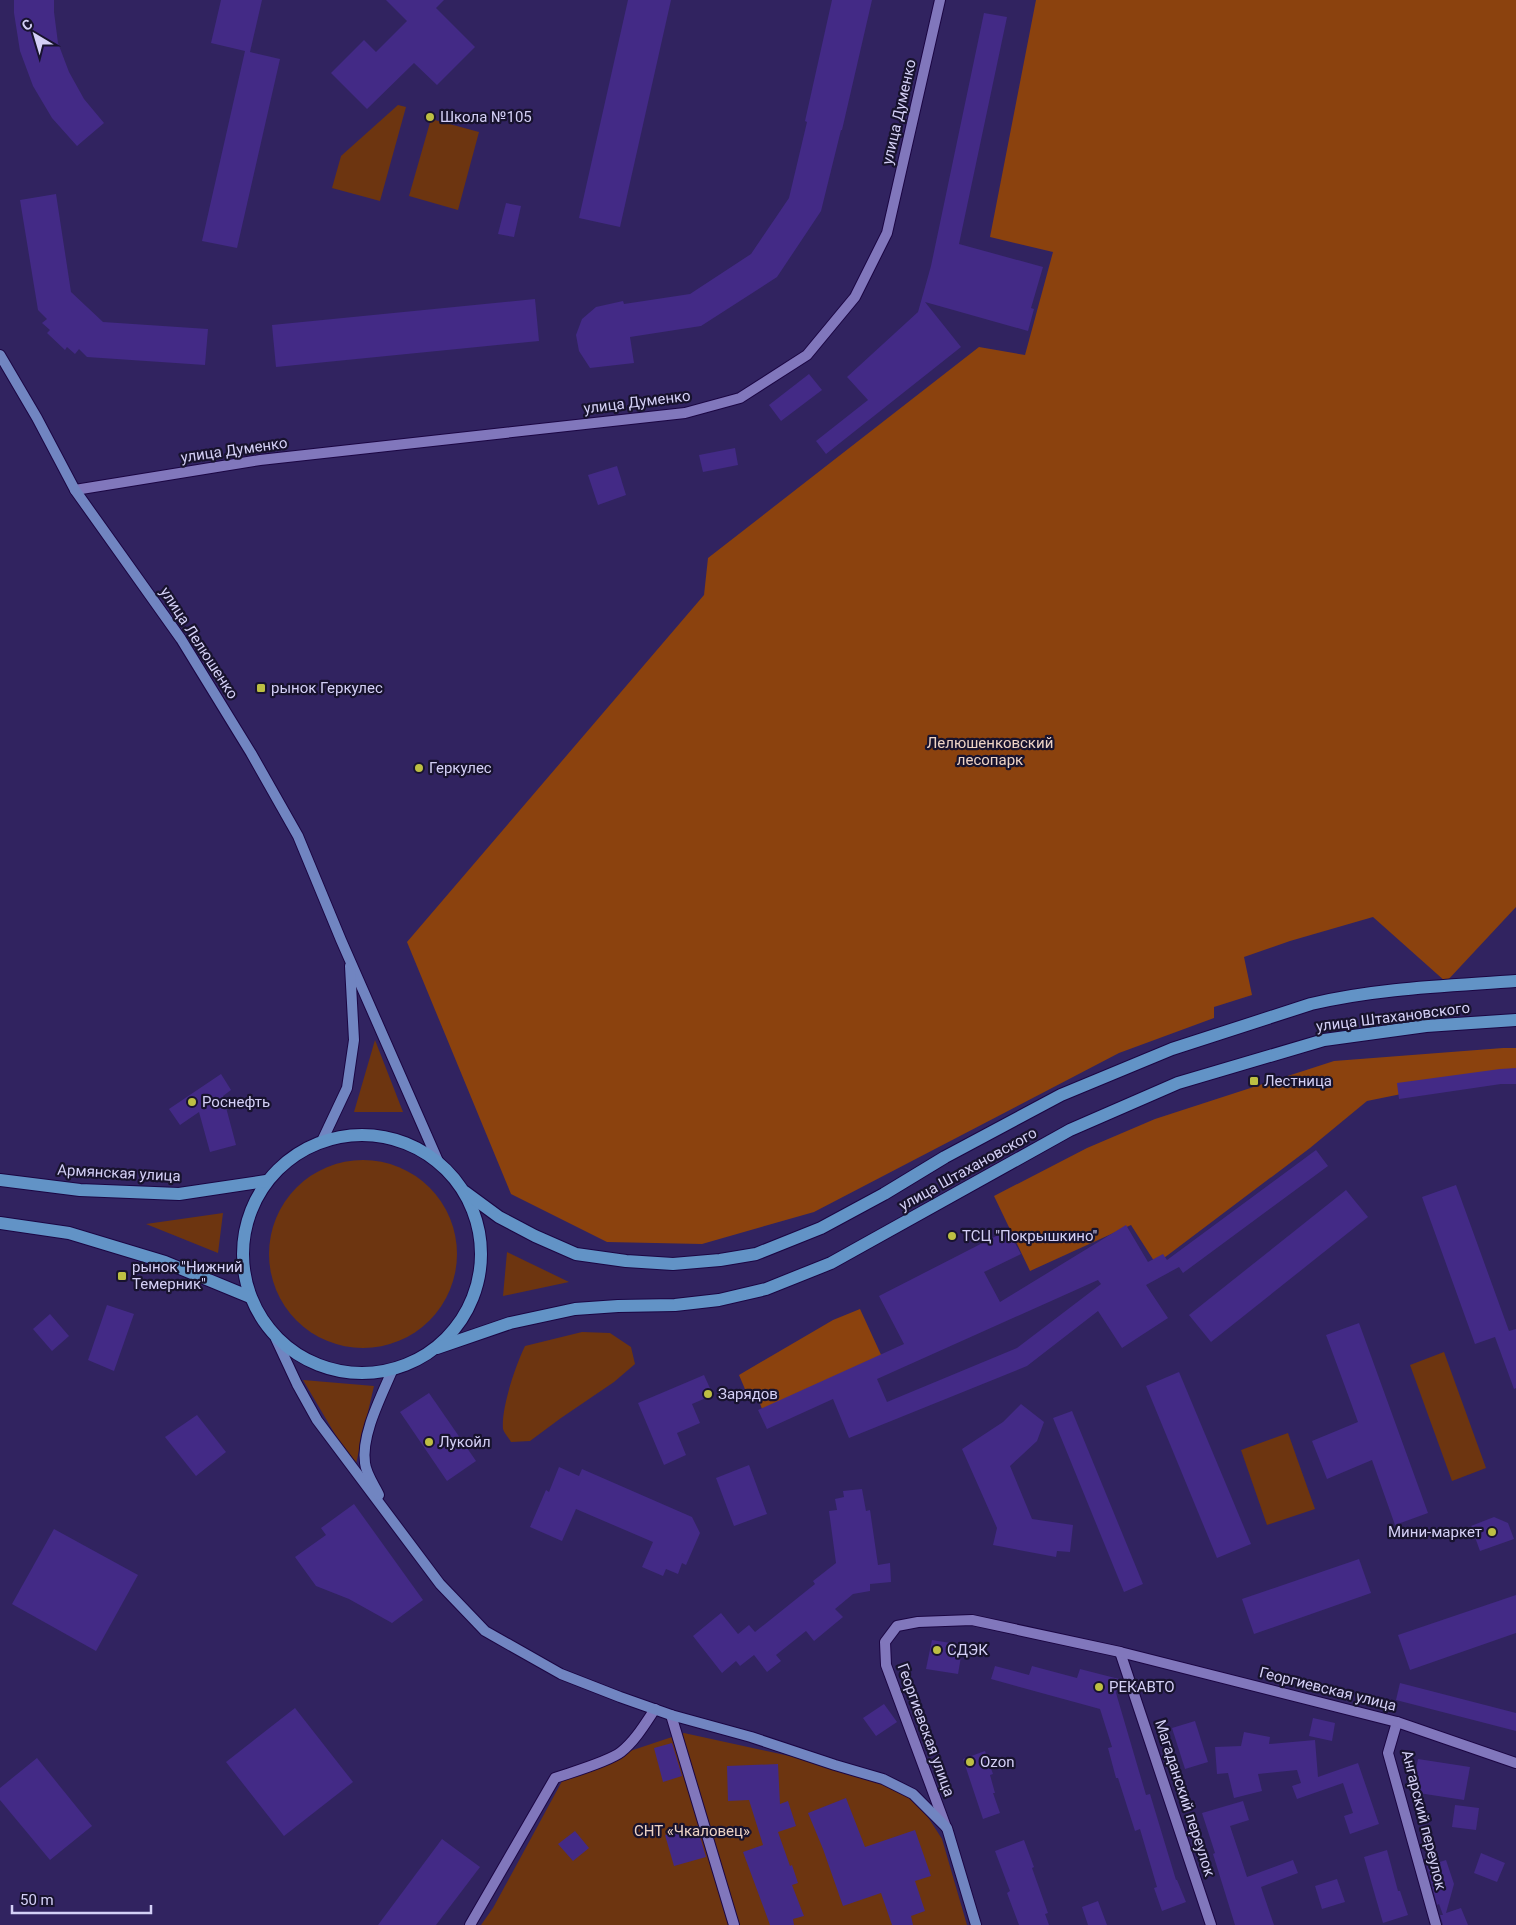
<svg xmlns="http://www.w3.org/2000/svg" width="1516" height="1925" font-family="Roboto,sans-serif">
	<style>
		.green { fill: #6d3510 }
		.forest { fill: #8b420e }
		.building { fill: #432a86; fill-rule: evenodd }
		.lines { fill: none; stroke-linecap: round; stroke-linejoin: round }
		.street-casing { stroke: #1b0643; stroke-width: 12 }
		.secondary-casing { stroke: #1b0643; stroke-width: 12 }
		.primary-casing { stroke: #1b0643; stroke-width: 14 }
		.street { stroke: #8177bc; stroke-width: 10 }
		.secondary { stroke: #7185c1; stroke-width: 10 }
		.primary { stroke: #6293c6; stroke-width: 12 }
		.poi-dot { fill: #bdbf43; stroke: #18132e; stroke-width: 2 }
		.labels { text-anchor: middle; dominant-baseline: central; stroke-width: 4.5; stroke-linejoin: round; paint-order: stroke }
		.street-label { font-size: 15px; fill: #d4d0f6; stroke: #18132e }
		.poi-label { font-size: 15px; fill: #d4d0f6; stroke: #18132e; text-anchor: start }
		.park-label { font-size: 15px; fill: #edd3c5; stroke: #18132e }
	</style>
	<rect width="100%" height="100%" fill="#312360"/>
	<g class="green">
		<path d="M 398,105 L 406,107 L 380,201 L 332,188 L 341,156 Z"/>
		<path d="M 431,119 L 479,132 L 458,210 L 409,196 Z"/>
		<path d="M 375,1040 L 403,1112 L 354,1112 Z"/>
		<circle cx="363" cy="1254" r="94"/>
		<path d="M 223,1213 L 218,1253 L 146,1224 Z"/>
		<path d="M 507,1252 L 569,1282 L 503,1296 Z"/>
		<path d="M 582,1332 L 610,1333 L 631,1347 L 635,1364 L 614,1382 L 561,1418 L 530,1441 L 511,1442 C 509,1438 504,1433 503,1429 C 501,1408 516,1364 525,1346 Z"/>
		<path d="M 1444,1352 L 1486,1468 L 1452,1481 L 1410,1365 Z"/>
		<path d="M 303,1380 L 374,1386 L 355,1468 Z"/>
		<path d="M 1288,1433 L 1315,1509 L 1267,1525 L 1241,1450 Z"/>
		<path d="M 684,1733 L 886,1777 L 917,1800 L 942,1839 L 967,1925 L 481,1925 L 493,1908 L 567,1772 Z"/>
	</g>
	<g class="forest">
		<path d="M 1036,0 L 1516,0 L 1516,907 L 1446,982 L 1373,917 L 1290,941 L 1244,957 L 1252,995 L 1214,1007 L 1214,1018 L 1119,1053 L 814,1212 L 702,1244 L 607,1242 L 511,1194 L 407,942 L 704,595 L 708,558 L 979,347 L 1025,355 L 1053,252 L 990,237 Z"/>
		<path d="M 1503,1048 L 1516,1048 L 1516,1079 L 1475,1079 L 1367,1101 L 1310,1148 L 1156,1264 L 1131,1225 L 1030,1271 L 994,1196 L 1087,1148 L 1155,1119 L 1334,1061 Z"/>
		<path d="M 860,1309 L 883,1359 L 762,1409 L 758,1398 L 750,1401 L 739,1375 L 833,1320 Z"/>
	</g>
	<g class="building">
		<path d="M 14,0 L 54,0 L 54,12 L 58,43 L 69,72 L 84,99 L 104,123 L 77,146 L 52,118 L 33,86 L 20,51 L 14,13 Z"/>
		<path d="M 221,0 L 262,0 L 250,52 L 280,59 L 237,248 L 202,241 L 245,51 L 211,43 Z"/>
		<path d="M 386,0 L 444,0 L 436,8 L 475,47 L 437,85 L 414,63 L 367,109 L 331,73 L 364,40 L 376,52 L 407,21 Z"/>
		<path d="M 628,0 L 671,0 L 620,227 L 579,218 Z"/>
		<path d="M 832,0 L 872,0 L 842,130 L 841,130 L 821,211 L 777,277 L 701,326 L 630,337 L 634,363 L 590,368 L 579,351 L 576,335 L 582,319 L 596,307 L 623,301 L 624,304 L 690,294 L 751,254 L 789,198 L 807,122 L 805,121 Z"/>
		<path d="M 984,13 L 1007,17 L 959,244 L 1043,267 L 1031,308 L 1034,309 L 1028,331 L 925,302 L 961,347 L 826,454 L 816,441 L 868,400 L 847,377 L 918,312 L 931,266 Z"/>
		<path d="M 56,194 L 71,292 L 103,322 L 208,329 L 205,365 L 87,357 L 79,349 L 75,354 L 67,347 L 65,350 L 47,333 L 50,330 L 42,323 L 47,319 L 38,310 L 20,200 Z"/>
		<path d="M 506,203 L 521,206 L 514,237 L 498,234 Z"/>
		<path d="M 535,299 L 539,341 L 276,367 L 272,325 Z"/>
		<path d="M 809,374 L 822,390 L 781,421 L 769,405 Z"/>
		<path d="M 735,448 L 738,465 L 703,472 L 699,455 Z"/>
		<path d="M 617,466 L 626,495 L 598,505 L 588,475 Z"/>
		<path d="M 1516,1068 L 1516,1084 L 1501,1084 L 1399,1099 L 1397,1083 L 1500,1069 Z"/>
		<path d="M 221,1074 L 231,1090 L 223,1096 L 236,1145 L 210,1152 L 199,1112 L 180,1125 L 169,1109 Z"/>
		<path d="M 1316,1150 L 1328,1166 L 1183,1273 L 1179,1267 L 1146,1285 L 1168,1318 L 1122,1348 L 1098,1311 L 1027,1366 L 849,1438 L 833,1399 L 767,1429 L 758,1410 L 904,1344 L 879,1296 L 1008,1230 L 1021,1254 L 984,1272 L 1000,1302 L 1126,1225 L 1148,1262 L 1163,1254 L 1167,1260 ZM 1098,1280 L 1101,1284 L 1017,1348 L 887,1402 L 877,1379 Z"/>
		<path d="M 1456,1185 L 1509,1331 L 1516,1329 L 1516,1388 L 1514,1389 L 1495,1337 L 1475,1344 L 1422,1197 Z"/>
		<path d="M 1346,1190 L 1368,1217 L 1211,1342 L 1189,1315 Z"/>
		<path d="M 107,1305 L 134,1314 L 114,1371 L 88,1360 Z"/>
		<path d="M 50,1314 L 69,1336 L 52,1351 L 33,1329 Z"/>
		<path d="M 1359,1323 L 1428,1513 L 1395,1525 L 1372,1460 L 1327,1479 L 1312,1441 L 1358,1422 L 1326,1335 Z"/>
		<path d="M 1179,1372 L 1251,1544 L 1217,1558 L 1146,1386 Z"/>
		<path d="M 704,1375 L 713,1395 L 692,1404 L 700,1423 L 677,1433 L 686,1455 L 664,1465 L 638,1403 Z"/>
		<path d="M 429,1393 L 476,1461 L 447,1481 L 400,1412 Z"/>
		<path d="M 1021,1404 L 1044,1422 L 1037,1441 L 1010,1466 L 1032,1519 L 1073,1525 L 1070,1552 L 1057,1551 L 1056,1557 L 993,1545 L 997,1528 L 962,1449 L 1003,1422 Z"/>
		<path d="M 1072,1411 L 1143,1584 L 1124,1592 L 1053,1418 Z"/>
		<path d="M 197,1415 L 226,1452 L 196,1476 L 165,1437 Z"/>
		<path d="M 749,1465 L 767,1514 L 734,1526 L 716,1478 Z"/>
		<path d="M 559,1467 L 579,1476 L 582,1469 L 692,1517 L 700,1533 L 686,1565 L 682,1563 L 678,1574 L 666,1569 L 663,1576 L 642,1567 L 653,1542 L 576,1509 L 562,1541 L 530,1527 L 546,1490 L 549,1492 Z"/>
		<path d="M 862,1489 L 866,1511 L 870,1510 L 878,1565 L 890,1563 L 891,1582 L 870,1584 L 870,1591 L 853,1594 L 835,1609 L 843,1617 L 814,1641 L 806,1631 L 776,1655 L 781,1661 L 767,1672 L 754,1655 L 740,1666 L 736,1661 L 722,1673 L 693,1636 L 721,1613 L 738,1634 L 749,1625 L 755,1632 L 815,1584 L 813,1581 L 836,1563 L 829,1511 L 837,1510 L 835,1499 L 844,1497 L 843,1491 Z"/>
		<path d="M 354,1504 L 423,1600 L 392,1623 L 349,1599 L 316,1586 L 295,1557 L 326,1535 L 321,1528 Z"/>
		<path d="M 1494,1517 L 1508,1523 L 1514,1539 L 1480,1551 L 1471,1526 Z"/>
		<path d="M 54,1529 L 138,1575 L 96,1651 L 12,1604 Z"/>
		<path d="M 1359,1559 L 1371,1593 L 1254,1634 L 1242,1599 Z"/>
		<path d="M 1516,1595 L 1516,1633 L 1410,1670 L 1398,1635 Z"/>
		<path d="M 932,1640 L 963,1645 L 958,1674 L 926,1669 Z"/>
		<path d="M 995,1666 L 1029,1675 L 1032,1666 L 1077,1678 L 1080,1669 L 1119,1679 L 1116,1693 L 1146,1795 L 1150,1794 L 1176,1880 L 1177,1880 L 1186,1902 L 1162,1911 L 1154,1888 L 1157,1887 L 1140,1829 L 1135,1831 L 1118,1778 L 1116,1778 L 1108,1748 L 1112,1747 L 1100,1709 L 991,1679 Z"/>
		<path d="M 1400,1683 L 1516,1713 L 1516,1731 L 1396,1700 Z"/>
		<path d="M 884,1704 L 897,1722 L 876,1736 L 863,1718 Z"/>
		<path d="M 295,1708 L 353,1782 L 284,1836 L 226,1762 Z"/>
		<path d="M 1313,1718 L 1335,1723 L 1332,1741 L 1309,1736 Z"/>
		<path d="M 1195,1721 L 1208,1762 L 1185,1769 L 1172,1728 Z"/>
		<path d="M 1244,1732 L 1270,1737 L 1269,1744 L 1315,1740 L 1318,1777 L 1358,1763 L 1379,1824 L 1350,1834 L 1344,1816 L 1353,1813 L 1343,1783 L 1297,1799 L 1292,1786 L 1301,1783 L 1297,1770 L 1258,1774 L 1262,1791 L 1234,1798 L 1228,1773 L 1217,1774 L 1215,1747 L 1241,1746 Z"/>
		<path d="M 672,1743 L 682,1776 L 663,1782 L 654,1748 Z"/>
		<path d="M 985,1751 L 993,1774 L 990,1775 L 995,1793 L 993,1793 L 1000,1813 L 983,1819 L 963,1759 Z"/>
		<path d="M 37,1758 L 92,1826 L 50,1860 L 0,1800 L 0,1788 Z"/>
		<path d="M 1418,1759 L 1470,1767 L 1464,1800 L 1412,1792 Z"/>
		<path d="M 778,1764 L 780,1804 L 788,1801 L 796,1826 L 778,1832 L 790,1866 L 792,1865 L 798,1883 L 792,1885 L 804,1916 L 793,1919 L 794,1925 L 770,1925 L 743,1852 L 763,1845 L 749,1800 L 728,1801 L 727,1766 Z"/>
		<path d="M 846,1798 L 865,1847 L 915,1830 L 931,1876 L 915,1881 L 925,1911 L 911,1916 L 913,1925 L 892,1925 L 881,1893 L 843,1906 L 823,1849 L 808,1813 Z"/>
		<path d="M 1243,1801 L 1249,1820 L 1230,1826 L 1247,1877 L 1293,1860 L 1298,1873 L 1261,1887 L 1274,1925 L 1235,1925 L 1213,1854 L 1215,1853 L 1202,1813 Z"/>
		<path d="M 1455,1805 L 1479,1808 L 1476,1830 L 1452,1827 Z"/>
		<path d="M 697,1826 L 706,1857 L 674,1866 L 665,1835 Z"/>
		<path d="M 575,1831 L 589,1848 L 573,1861 L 558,1844 Z"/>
		<path d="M 442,1839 L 480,1867 L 436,1925 L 378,1925 Z"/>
		<path d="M 1024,1840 L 1034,1867 L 1032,1868 L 1048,1913 L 1045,1914 L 1049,1925 L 1019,1925 L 1007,1893 L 1010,1891 L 995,1851 Z"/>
		<path d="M 1387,1850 L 1398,1891 L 1400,1891 L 1408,1915 L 1383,1923 L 1364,1857 Z"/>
		<path d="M 1481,1853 L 1505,1863 L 1497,1882 L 1474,1873 Z"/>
		<path d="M 1446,1860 L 1454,1884 L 1446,1913 L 1461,1908 L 1468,1925 L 1443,1925 L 1440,1915 L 1443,1915 L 1439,1904 L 1437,1905 L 1427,1866 Z"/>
		<path d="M 1337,1879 L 1345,1902 L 1322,1909 L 1315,1886 Z"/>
		<path d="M 1098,1901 L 1107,1925 L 1088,1925 L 1082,1907 Z"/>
	</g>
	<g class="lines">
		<g class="street-casing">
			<g id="street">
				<path d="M 75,490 L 260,460 L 685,413 L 740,398 L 807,355 L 855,297 L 887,233 L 940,0"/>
				<path d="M 1120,1652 L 1211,1925"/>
				<path d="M 671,1715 L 734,1925"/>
				<path d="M 1397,1722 L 1388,1753 L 1436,1925"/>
				<path d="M 946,1827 L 886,1665 L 885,1642 L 897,1626 L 918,1622 L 972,1620 L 1120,1652 L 1397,1722 L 1516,1763"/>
				<path d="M 470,1925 L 555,1778 C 572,1772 608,1762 621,1752 C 635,1741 645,1724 655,1709"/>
			</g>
		</g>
		<g class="secondary-casing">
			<g id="secondary">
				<path d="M 0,355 L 37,418 L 75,490 L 181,639 L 251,753 L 298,836 L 341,940 L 438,1161"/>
				<path d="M 322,1141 L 347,1088 L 354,1040 L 350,966"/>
				<path d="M 276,1339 L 297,1384 L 317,1420 L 440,1584 L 485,1631 L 561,1674 L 620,1697 L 671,1715 L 751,1737 L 835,1765 L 883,1779 L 913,1794 L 947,1828 L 976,1925"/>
				<path d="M 379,1495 C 375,1486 366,1474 365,1463 C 361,1435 381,1397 392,1371"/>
			</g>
		</g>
		<g class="primary-casing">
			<g id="primary">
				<circle cx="362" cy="1254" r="119"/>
				<path d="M 0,1180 L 80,1190 L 179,1194 L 266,1181"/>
				<path d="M 465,1192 L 499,1217 L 535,1236 L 576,1254 L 626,1261 L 673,1264 L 720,1260 L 756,1254 L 821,1228 L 884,1194 L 945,1157 L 1061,1095 L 1172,1049 L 1311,1004 C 1378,988 1448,986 1516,981"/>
				<path d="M 0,1223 L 69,1233 L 165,1262 L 250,1297"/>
				<path d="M 437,1348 L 510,1323 L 575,1309 L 618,1306 L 675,1305 L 719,1300 L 766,1289 L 831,1263 L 1070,1130 L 1178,1083 L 1324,1040 L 1426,1026 L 1516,1020"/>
			</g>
		</g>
		<use href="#street" class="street"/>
		<use href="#secondary" class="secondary"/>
		<use href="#primary" class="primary"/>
	</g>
	<g class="poi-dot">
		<circle cx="430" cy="117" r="5"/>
		<rect x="256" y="683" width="10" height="10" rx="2.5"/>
		<circle cx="419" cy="768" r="5"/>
		<rect x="1249" y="1076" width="10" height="10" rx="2.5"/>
		<circle cx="192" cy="1102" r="5"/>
		<circle cx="952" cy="1236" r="5"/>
		<rect x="117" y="1271" width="10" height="10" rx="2.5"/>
		<circle cx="708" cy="1394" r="5"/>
		<circle cx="429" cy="1442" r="5"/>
		<circle cx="1492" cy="1532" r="5"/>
		<circle cx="937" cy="1650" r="5"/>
		<circle cx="1099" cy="1687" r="5"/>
		<circle cx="970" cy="1762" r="5"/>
	</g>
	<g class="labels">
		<g class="street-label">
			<text transform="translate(899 112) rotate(-77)">улица Думенко</text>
			<text transform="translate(637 402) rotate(-7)">улица Думенко</text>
			<text transform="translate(234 450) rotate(-8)">улица Думенко</text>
			<text transform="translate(199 643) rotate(57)">улица Лелюшенко</text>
			<text transform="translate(1393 1017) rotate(-7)">улица Штахановского</text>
			<text transform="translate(968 1169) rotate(-29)">улица Штахановского</text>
			<text transform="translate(119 1173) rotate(3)">Армянская улица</text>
			<text transform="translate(1328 1689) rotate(14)">Георгиевская улица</text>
			<text transform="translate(926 1730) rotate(70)">Георгиевская улица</text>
			<text transform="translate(1185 1798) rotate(72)">Магаданский переулок</text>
			<text transform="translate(1424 1820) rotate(76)">Ангарский переулок</text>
		</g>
		<g class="poi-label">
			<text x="440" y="117">Школа №105</text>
			<text x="271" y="688">рынок Геркулес</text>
			<text x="429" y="768">Геркулес</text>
			<text x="1264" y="1081">Лестница</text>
			<text x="202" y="1102">Роснефть</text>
			<text x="962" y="1236">ТСЦ "Покрышкино"</text>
			<text x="132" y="1267">рынок "Нижний<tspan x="132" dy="17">Темерник"</tspan></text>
			<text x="718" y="1394">Зарядов</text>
			<text x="439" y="1442">Лукойл</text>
			<text x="1482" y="1532" text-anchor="end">Мини-маркет</text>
			<text x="947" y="1650">СДЭК</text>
			<text x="1109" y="1687">РЕКАВТО</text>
			<text x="980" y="1762">Ozon</text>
		</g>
		<g class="park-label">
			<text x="990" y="743">Лелюшенковский<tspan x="990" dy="17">лесопарк</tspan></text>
			<text x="692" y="1831">СНТ «Чкаловец»</text>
		</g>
	</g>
	<g transform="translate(35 35) rotate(322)" stroke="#18132e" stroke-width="4" paint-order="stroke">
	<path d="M0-4L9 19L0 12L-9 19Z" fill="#d4d0f6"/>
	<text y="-8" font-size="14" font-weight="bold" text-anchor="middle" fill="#d4d0f6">С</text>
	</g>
	<path d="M12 1905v8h139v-8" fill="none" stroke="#d4d0f6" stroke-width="2.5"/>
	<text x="20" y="1905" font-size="15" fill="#d4d0f6" stroke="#18132e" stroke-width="4" paint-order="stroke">50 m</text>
</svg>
